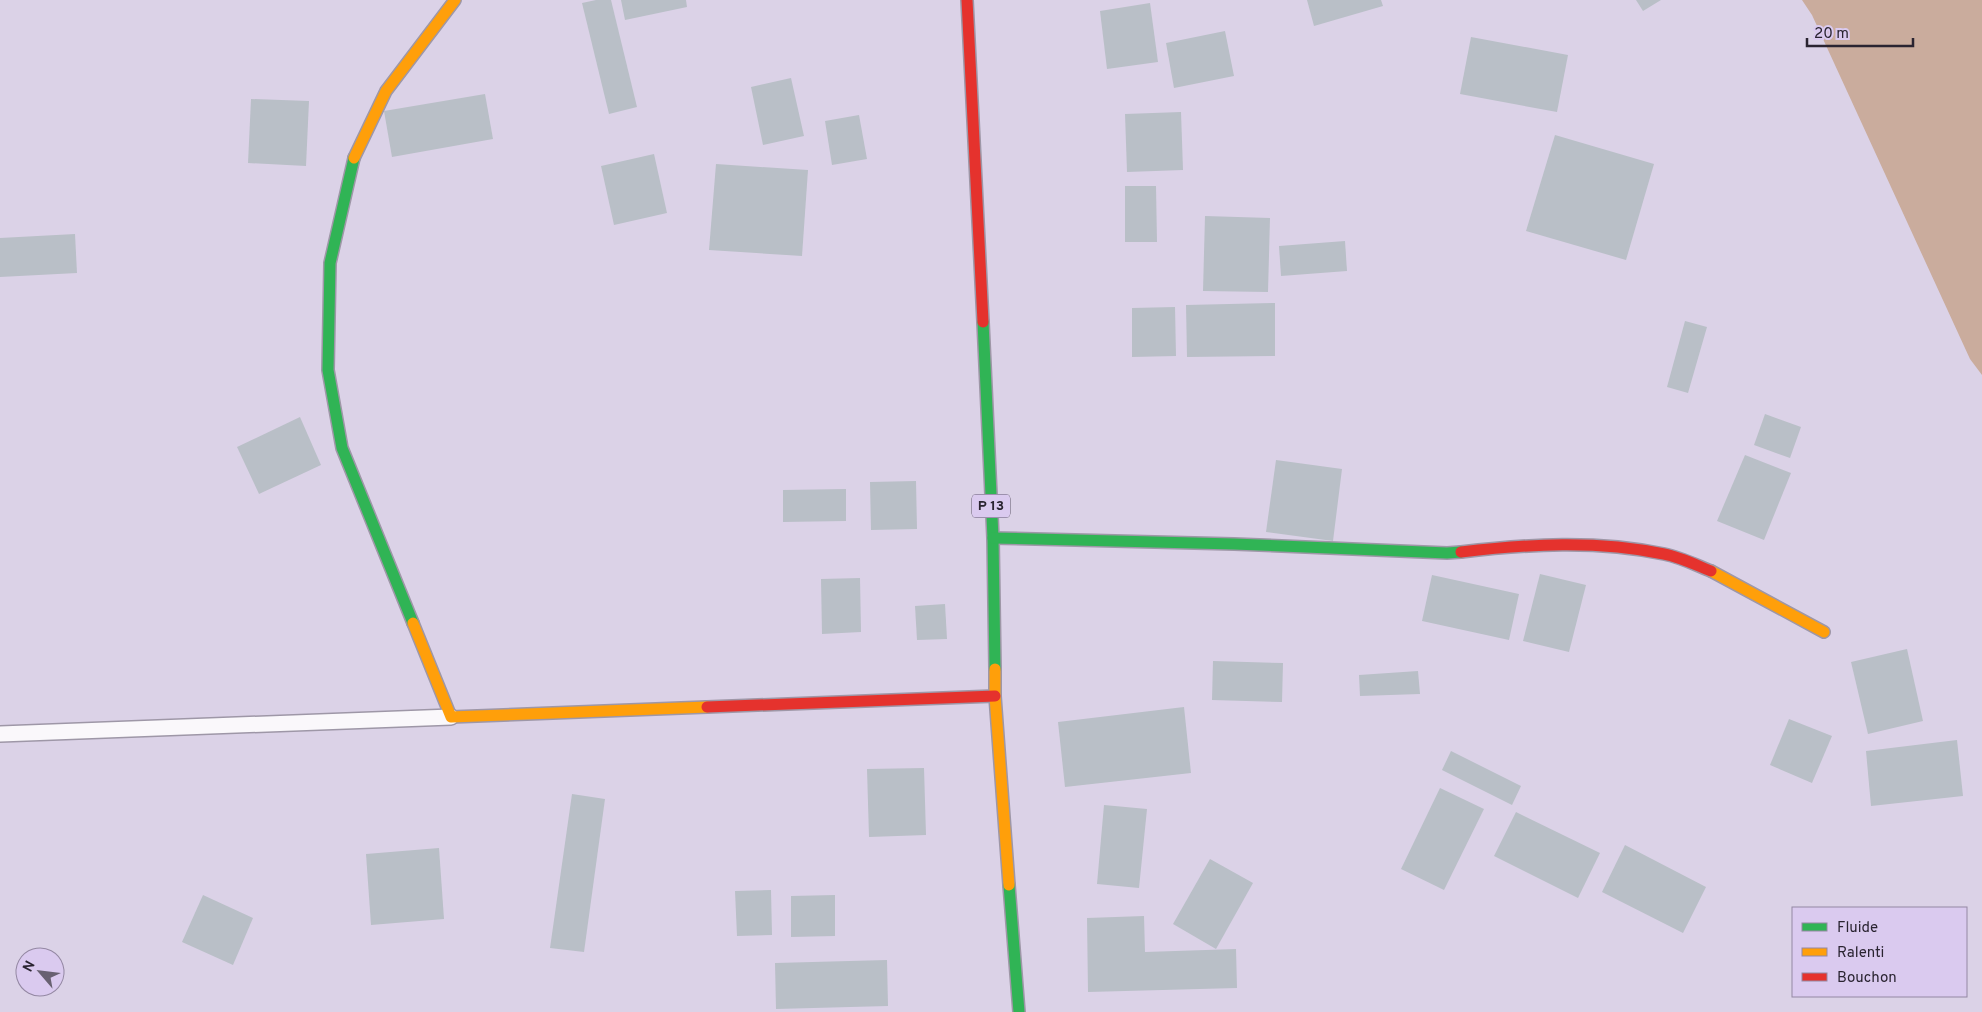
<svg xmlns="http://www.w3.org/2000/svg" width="1982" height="1012" font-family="Overpass,sans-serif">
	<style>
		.forest { fill: #caac9d }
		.building { fill: #b9bfc7 }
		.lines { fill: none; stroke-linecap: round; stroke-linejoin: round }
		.lane-casing { stroke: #9e97a7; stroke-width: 18 }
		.fast-casing { stroke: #9e97a7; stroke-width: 14 }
		.slow-casing { stroke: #9e97a7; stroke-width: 14 }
		.jam-casing { stroke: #9e97a7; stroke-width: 14 }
		.lane { stroke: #faf8fb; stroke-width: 15 }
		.fast { stroke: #30b455; stroke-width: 11 }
		.slow { stroke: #ff9f0a; stroke-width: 11 }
		.jam { stroke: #e5322d; stroke-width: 11 }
		.labels { text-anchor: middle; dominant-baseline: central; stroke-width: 4.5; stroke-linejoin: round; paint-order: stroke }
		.shield { fill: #dacaef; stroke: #5f566a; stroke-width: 1 }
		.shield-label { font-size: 14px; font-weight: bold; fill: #2a2431 }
	</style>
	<rect width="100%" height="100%" fill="#dbd2e7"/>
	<path class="forest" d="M 1802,0 L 1982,0 L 1982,375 L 1970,359 L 1812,15 Z"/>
	<g class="building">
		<path d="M 596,0 L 611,0 L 637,107 L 609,114 L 582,3 Z"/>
		<path d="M 621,0 L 686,0 L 687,7 L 625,20 Z"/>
		<path d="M 1307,0 L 1381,0 L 1383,6 L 1314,26 Z"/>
		<path d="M 1636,0 L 1661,0 L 1643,11 Z"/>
		<path d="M 1150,3 L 1158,62 L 1107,69 L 1100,11 Z"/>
		<path d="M 1225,31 L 1234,76 L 1174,88 L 1166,43 Z"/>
		<path d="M 1471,37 L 1568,55 L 1557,112 L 1460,94 Z"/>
		<path d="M 791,78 L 804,136 L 763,145 L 751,87 Z"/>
		<path d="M 485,94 L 493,139 L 392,157 L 384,111 Z"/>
		<path d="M 251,99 L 309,101 L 306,166 L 248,163 Z"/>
		<path d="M 1181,112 L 1183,170 L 1127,172 L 1125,114 Z"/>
		<path d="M 859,115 L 867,159 L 832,165 L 825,121 Z"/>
		<path d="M 1555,135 L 1654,164 L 1626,260 L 1526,231 Z"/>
		<path d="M 654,154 L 667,213 L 614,225 L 601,166 Z"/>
		<path d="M 716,164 L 808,170 L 802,256 L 709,250 Z"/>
		<path d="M 1125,186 L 1156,186 L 1157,242 L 1125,242 Z"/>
		<path d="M 1205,216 L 1270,218 L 1268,292 L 1203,291 Z"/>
		<path d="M 75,234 L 77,273 L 0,277 L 0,238 Z"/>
		<path d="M 1345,241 L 1347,271 L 1281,276 L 1279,246 Z"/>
		<path d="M 1275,303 L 1275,356 L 1187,357 L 1186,305 Z"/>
		<path d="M 1175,307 L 1176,356 L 1132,357 L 1132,308 Z"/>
		<path d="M 1685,321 L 1707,327 L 1688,393 L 1667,387 Z"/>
		<path d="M 1765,414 L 1801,427 L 1790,458 L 1754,445 Z"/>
		<path d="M 300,417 L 321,465 L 259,494 L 237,447 Z"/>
		<path d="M 1745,455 L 1791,473 L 1764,540 L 1717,521 Z"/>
		<path d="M 1276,460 L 1342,469 L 1333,541 L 1266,532 Z"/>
		<path d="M 916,481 L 917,529 L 871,530 L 870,482 Z"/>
		<path d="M 846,489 L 846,521 L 783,522 L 783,490 Z"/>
		<path d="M 1540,574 L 1586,585 L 1569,652 L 1523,641 Z"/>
		<path d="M 1432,575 L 1519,594 L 1509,640 L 1422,621 Z"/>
		<path d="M 860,578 L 861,632 L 822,634 L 821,579 Z"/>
		<path d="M 945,604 L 947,639 L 917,640 L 915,606 Z"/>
		<path d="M 1907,649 L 1923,721 L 1868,734 L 1851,662 Z"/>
		<path d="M 1213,661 L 1283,663 L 1282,702 L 1212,700 Z"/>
		<path d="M 1418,671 L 1420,694 L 1360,696 L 1359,675 Z"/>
		<path d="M 1184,707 L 1191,773 L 1065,787 L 1058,722 Z"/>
		<path d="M 1789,719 L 1832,736 L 1812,783 L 1770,765 Z"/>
		<path d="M 1957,740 L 1963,796 L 1871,806 L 1866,751 Z"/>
		<path d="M 1451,751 L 1521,786 L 1512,805 L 1442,770 Z"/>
		<path d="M 924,768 L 926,835 L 869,837 L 867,769 Z"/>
		<path d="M 1440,788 L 1484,809 L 1444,890 L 1401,869 Z"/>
		<path d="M 572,794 L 605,799 L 584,952 L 550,948 Z"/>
		<path d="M 1104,805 L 1147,809 L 1139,888 L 1097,884 Z"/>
		<path d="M 1516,812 L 1600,853 L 1578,898 L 1494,856 Z"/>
		<path d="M 1625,845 L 1706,887 L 1683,933 L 1602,892 Z"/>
		<path d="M 439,848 L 444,919 L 371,925 L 366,854 Z"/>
		<path d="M 1210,859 L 1253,883 L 1216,949 L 1173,924 Z"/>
		<path d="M 771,890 L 772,935 L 737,936 L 735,891 Z"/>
		<path d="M 203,895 L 253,918 L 233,965 L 182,942 Z"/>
		<path d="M 835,895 L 835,936 L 791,937 L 791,896 Z"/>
		<path d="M 1144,916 L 1145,952 L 1236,949 L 1237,988 L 1088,992 L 1087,918 Z"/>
		<path d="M 887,960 L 888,1006 L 776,1009 L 775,963 Z"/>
	</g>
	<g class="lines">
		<g class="lane-casing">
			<path id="lane" d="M 0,734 L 451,717"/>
		</g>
		<g class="fast-casing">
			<g id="fast">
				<path d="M 354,158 L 330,263 L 328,370 L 342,448 L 413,623"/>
				<path d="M 983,322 L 993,538 L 995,669"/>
				<path d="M 993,538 L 1234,544 L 1447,553 L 1461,552"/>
				<path d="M 1009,885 L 1019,1012"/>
			</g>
		</g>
		<g class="slow-casing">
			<g id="slow">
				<path d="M 354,158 L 386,91 L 455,0"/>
				<path d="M 1711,571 L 1824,632"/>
				<path d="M 413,623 L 451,717 L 707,707"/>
				<path d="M 995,669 L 995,696 L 1009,885"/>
			</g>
		</g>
		<g class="jam-casing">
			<g id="jam">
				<path d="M 967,0 L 983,322"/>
				<path d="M 1461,552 C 1528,544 1597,540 1664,554 C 1680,557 1696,565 1711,571"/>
				<path d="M 707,707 L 995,696"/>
			</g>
		</g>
		<use href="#lane" class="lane"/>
		<use href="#fast" class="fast"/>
		<use href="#slow" class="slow"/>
		<use href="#jam" class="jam"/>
	</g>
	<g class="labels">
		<rect class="shield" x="972" y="494.5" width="38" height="23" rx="4"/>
		<g class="shield-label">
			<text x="991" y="506">P 13</text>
		</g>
	</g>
	<rect x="1792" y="907" width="175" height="90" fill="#dacaef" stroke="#9488a3"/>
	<rect x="1802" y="923" width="25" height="8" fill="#30b455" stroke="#9488a3"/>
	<text x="1837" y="932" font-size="15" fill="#2a2431">Fluide</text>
	<rect x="1802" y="948" width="25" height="8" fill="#ff9f0a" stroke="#9488a3"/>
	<text x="1837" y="957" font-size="15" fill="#2a2431">Ralenti</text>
	<rect x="1802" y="973" width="25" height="8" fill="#e5322d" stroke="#9488a3"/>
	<text x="1837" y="982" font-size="15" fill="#2a2431">Bouchon</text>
	<g transform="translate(40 972) rotate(298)"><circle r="24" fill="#dacaef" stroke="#9488a3"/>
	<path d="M0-4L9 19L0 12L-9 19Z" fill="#686171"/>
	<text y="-8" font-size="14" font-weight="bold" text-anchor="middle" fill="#2a2431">N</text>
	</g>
	<path d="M1807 38v8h106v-8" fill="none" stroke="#2a2431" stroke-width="2.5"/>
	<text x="1814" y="38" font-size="15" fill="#2a2431" stroke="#dacaef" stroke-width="4" paint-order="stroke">20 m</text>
</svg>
